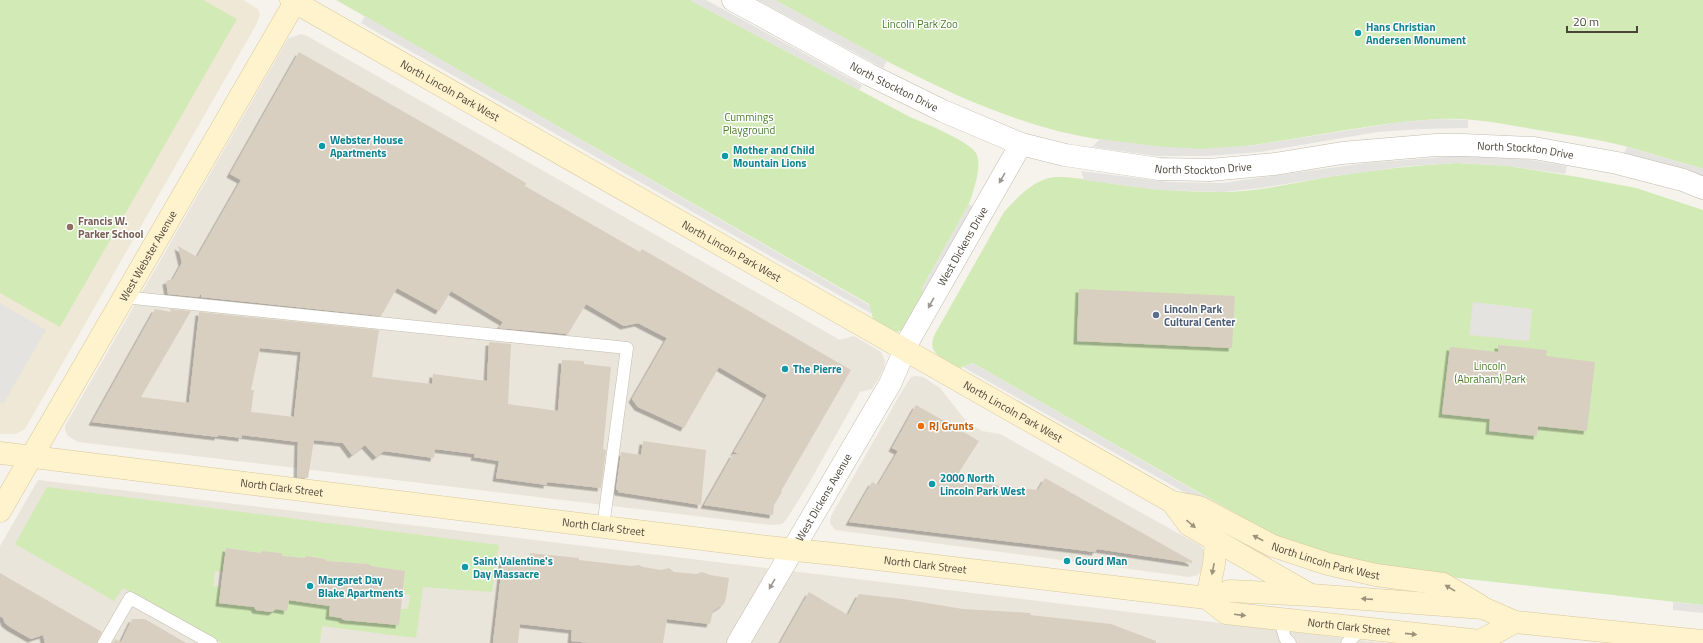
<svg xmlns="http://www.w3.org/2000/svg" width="1703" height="643" font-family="'Titillium Web',sans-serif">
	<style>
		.residential { fill: #eae5da }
		.education { fill: #efe8d6 }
		.green { fill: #d2eab5; fill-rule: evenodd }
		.parking { fill: #e5e3e0 }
		.building { fill: #d8cfc1; fill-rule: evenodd; filter: url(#shadow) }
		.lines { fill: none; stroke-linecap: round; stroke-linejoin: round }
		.lane-casing { stroke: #c2bbae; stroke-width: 13 }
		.street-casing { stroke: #c2bbae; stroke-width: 23 }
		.secondary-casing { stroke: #d6c79b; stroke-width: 23 }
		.lane { stroke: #fff; stroke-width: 12 }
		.street { stroke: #fff; stroke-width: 22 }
		.secondary { stroke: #fff3cd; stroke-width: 22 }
		.oneway { fill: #9c9892 }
		.oneway2 { fill: #9c937c }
		.culture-dot { fill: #0f9aa8; stroke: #fff; stroke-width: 1.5 }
		.education-dot { fill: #8d6e63; stroke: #fff; stroke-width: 1.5 }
		.service-dot { fill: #5c6f8a; stroke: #fff; stroke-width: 1.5 }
		.food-dot { fill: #e8710a; stroke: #fff; stroke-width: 1.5 }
		.labels { text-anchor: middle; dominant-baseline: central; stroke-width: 3; stroke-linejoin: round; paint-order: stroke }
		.park-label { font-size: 11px; fill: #4a7f2a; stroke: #fff }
		.culture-label { font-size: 11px; font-weight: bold; fill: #0d838f; stroke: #fff; text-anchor: start }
		.street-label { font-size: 11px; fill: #4b4439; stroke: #fff }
		.education-label { font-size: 11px; font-weight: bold; fill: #785e54; stroke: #fff; text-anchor: start }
		.service-label { font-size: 11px; font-weight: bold; fill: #4e5e75; stroke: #fff; text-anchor: start }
		.food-label { font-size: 11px; font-weight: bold; fill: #c56008; stroke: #fff; text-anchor: start }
	</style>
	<defs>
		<filter id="shadow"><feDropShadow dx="-3.5" dy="3.5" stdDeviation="0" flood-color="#0004"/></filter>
	</defs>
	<rect width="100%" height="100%" fill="#f6f3ec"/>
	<g class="residential">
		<path d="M 301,34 L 307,36 L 840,340 L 854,336 L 881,352 L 885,361 L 884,368 L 879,378 L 872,389 L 860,392 L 808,485 L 786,520 L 782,524 L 771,525 L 78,442 L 68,436 L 65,430 L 65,426 L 286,42 L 289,38 Z"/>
		<path d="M 916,376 L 923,377 L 940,388 L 966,421 L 982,431 L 1000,434 L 1201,546 L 1204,552 L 1205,567 L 1198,575 L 1189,577 L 835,530 L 830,523 L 831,516 L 902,391 L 911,377 Z"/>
		<path d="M 38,480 L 1385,643 L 0,643 L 0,546 Z"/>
	</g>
	<path class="education" d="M 0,0 L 243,0 L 258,9 L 260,15 L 256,25 L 25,429 L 16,434 L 0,434 Z"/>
	<g class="green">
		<path d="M 0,0 L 203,0 L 237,19 L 60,327 L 0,293 Z"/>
		<path d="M 336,0 L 690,0 L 910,117 C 924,123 969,141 976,153 C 983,165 973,192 969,204 L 922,288 L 925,299 C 918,310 907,336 893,331 C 886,329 879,323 873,319 L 869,304 Z"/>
		<path d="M 775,0 L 1703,0 L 1703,169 C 1678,162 1653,154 1628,147 C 1599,139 1568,135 1538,130 C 1505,124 1471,117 1437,119 C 1389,122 1340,131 1292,139 C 1261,144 1228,150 1196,149 C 1145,147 1092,141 1043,127 C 948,99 861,47 775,0 Z"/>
		<path d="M 1457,163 L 1509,166 L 1578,177 L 1636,188 L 1703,210 L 1703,605 L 1396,571 L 1330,556 L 1280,537 L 1254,524 L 973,363 L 960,368 C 943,358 924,354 936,332 L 1004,212 C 1016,199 1030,183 1049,178 C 1063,174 1099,182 1115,184 C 1150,189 1185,192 1220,192 C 1258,192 1297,182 1334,176 C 1375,170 1416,165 1457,163 Z"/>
		<path d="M 47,487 L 499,545 L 492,592 L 423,587 L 416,638 L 322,626 L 320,643 L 222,643 L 123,588 L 114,601 L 15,544 ZM 226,548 L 260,553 L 262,551 L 281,553 L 283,556 L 305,558 L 306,556 L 325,559 L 327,561 L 369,564 L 371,566 L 405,571 L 403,594 L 410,595 L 408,609 L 401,609 L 398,625 L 344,620 L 330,606 L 289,600 L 287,611 L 276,609 L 272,612 L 256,610 L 254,607 L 219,603 L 221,587 L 213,586 L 215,571 L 222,572 Z"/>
	</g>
	<g class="parking">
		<path d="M 690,0 L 706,0 L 862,85 L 859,90 Z"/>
		<path d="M 758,0 L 775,0 L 887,61 L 883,68 Z"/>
		<path d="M 365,16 L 869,305 L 872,314 L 361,23 Z"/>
		<path d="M 1438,119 L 1468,120 L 1468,128 L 1423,129 L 1377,132 L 1260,152 L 1209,156 L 1156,156 L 1092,147 L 1100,139 L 1155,146 L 1199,149 L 1255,145 L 1401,122 Z"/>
		<path d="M 1627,147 L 1703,169 L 1703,176 L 1624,153 Z"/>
		<path d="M 1471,155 L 1514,157 L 1567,166 L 1565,174 L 1509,166 L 1457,163 L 1409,166 L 1334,176 L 1261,188 L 1222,192 L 1158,190 L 1084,180 L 1081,171 L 1169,182 L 1222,183 L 1366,163 Z"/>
		<path d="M 969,204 L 977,209 L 925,299 L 922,288 Z"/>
		<path d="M 1473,302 L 1532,309 L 1529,341 L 1469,335 Z"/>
		<path d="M 0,303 L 46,330 L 3,404 L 0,402 Z"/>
		<path d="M 973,363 L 1143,461 L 1215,502 L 1212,508 L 963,367 Z"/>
		<path d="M 1673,602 L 1703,605 L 1703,613 L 1673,610 Z"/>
	</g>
	<g class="building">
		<path d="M 299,52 L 476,153 L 526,183 L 525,186 L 640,252 L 642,249 L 851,370 L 781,491 L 782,492 L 774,505 L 773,515 L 704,505 L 733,454 L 740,455 L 734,452 L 767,395 L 719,367 L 684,428 L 638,407 L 632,399 L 667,338 L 638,323 L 624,326 L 586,304 L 568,334 L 499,328 L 503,322 L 451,291 L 439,311 L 397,288 L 381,316 L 201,297 L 201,293 L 199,297 L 168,294 L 166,281 L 173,279 L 182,263 L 178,246 L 197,257 L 241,180 L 230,174 Z"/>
		<path d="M 1079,289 L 1235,296 L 1232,348 L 1077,341 Z"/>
		<path d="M 155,309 L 171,312 L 170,309 L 191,311 L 141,397 L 189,403 L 199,312 L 379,330 L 372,377 L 432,384 L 433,374 L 487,381 L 489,343 L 490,342 L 511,344 L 508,404 L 558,411 L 562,360 L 584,361 L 584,364 L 611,367 L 603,449 L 606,450 L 601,488 L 547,482 L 547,485 L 496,478 L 499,461 L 474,457 L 475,454 L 435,449 L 434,458 L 384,451 L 376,457 L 365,445 L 352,455 L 343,443 L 314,440 L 308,478 L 297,477 L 298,442 L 242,435 L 242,438 L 218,435 L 218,437 L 92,422 ZM 260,348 L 301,352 L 294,417 L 251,412 L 254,390 L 251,390 Z"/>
		<path d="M 1498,345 L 1547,350 L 1546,356 L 1595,362 L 1587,431 L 1538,426 L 1537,436 L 1489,431 L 1490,419 L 1442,414 L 1450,347 L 1498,352 Z"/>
		<path d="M 916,405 L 979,441 L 954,480 L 1038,490 L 1045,478 L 1192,561 L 1192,563 L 1097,549 L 1095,552 L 849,522 L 872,482 L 878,485 L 898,451 L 892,448 Z"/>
		<path d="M 643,441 L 706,450 L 701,505 L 618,492 L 618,490 L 616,490 L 621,452 L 641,455 Z"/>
		<path d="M 226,548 L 260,553 L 262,551 L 281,553 L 283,556 L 305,558 L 306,556 L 325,559 L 327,561 L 369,564 L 371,566 L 405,571 L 399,625 L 344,620 L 341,618 L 329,616 L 330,606 L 289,600 L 287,611 L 276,609 L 272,612 L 256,610 L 254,607 L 219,603 Z"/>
		<path d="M 530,553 L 579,558 L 579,560 L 631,566 L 639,565 L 643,567 L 661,570 L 669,568 L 674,572 L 696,574 L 702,572 L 710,575 L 729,578 L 726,598 L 724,604 L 713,611 L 710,624 L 667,619 L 663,643 L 591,643 L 571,641 L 572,630 L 520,624 L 518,643 L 493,643 L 503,557 L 530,560 Z"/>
		<path d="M 0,573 L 102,632 L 97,643 L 45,643 L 43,635 L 31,639 L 10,627 L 5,623 L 3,618 L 0,616 Z"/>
		<path d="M 809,592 L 848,615 L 859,594 L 903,599 L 963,609 L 1031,613 L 1030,615 L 1111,624 L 1156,641 L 1156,643 L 780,643 Z"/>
		<path d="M 132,619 L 145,619 L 186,643 L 113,643 L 115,639 L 121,642 Z"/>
	</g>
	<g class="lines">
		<g class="lane-casing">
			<g id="lane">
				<path d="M 123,297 L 627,348 L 603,527"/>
				<path d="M 1280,620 L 1285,638 L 1290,643"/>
				<path d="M 104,643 L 130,598 L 211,643"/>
				<path d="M 1347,643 L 1362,629"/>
			</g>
		</g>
		<g class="street-casing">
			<g id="street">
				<path id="s1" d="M 733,0 L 868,74 L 943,111 L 1021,144 L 1065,155 L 1159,169 L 1210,170 L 1275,164 L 1342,153 L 1436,145 L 1463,145 L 1534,148 L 1617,163 L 1683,180 L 1703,188"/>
				<path id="s2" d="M 738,643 L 890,384 L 910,338 L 1021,144"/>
			</g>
		</g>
		<g class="secondary-casing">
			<g id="secondary">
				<path id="s3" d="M 291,0 L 1172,502 L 1199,507 L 1273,546 L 1328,564 L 1376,575 L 1443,584 L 1479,605"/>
				<path id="s4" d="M 0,453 L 759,546 L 843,555 L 1207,598 L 1230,591 L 1311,595 L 1483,608 L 1515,622 L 1703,641"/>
				<path d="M 1172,502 L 1189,525 L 1307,593"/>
				<path id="s5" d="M 0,511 L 295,2"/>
				<path id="s6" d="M 1207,598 L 1226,613 L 1480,641 L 1515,622"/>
				<path d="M 1207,598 L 1214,564 L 1216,540"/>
			</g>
		</g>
		<use href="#lane" class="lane"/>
		<use href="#street" class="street"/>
		<use href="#secondary" class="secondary"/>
	</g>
	<defs><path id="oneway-solid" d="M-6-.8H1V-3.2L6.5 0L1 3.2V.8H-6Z"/></defs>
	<g class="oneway">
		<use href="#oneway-solid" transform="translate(1002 178) rotate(120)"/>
		<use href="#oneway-solid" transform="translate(931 303) rotate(119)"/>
		<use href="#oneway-solid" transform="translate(772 584) rotate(120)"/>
	</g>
	<g class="oneway2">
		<use href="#oneway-solid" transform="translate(1191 524) rotate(40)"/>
		<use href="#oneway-solid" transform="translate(1258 538) rotate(-152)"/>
		<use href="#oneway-solid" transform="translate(1213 569) rotate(101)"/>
		<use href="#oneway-solid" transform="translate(1450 588) rotate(-149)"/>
		<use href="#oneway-solid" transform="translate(1367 599) rotate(-176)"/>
		<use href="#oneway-solid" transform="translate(1240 615) rotate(7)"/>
		<use href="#oneway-solid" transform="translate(1411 634) rotate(6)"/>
	</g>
	<g class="culture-dot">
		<circle cx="1358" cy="33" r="4"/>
		<circle cx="322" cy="146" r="4"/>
		<circle cx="725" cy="156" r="4"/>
		<circle cx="785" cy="369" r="4"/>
		<circle cx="932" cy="484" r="4"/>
		<circle cx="1067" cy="561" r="4"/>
		<circle cx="465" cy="567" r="4"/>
		<circle cx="310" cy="586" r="4"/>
	</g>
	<circle class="education-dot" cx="70" cy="227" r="4"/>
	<circle class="service-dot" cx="1156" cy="315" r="4"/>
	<circle class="food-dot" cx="921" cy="426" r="4"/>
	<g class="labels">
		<g class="park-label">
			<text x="920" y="24">Lincoln Park Zoo</text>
			<text x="749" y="117">Cummings<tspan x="749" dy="13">Playground</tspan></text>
			<text x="1490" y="366">Lincoln<tspan x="1490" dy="13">(Abraham) Park</tspan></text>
		</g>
		<g class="culture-label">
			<text x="1366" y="27">Hans Christian<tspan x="1366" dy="13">Andersen Monument</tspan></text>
			<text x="330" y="140">Webster House<tspan x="330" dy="13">Apartments</tspan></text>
			<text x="733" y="150">Mother and Child<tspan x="733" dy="13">Mountain Lions</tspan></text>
			<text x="793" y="369">The Pierre</text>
			<text x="940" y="478">2000 North<tspan x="940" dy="13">Lincoln Park West</tspan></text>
			<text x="473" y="561">Saint Valentine's<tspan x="473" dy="13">Day Massacre</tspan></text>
			<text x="1075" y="561">Gourd Man</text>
			<text x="318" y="580">Margaret Day<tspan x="318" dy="13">Blake Apartments</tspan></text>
		</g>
		<g class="street-label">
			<text stroke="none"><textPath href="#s1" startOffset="183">North Stockton Drive</textPath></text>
			<text stroke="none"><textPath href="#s3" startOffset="183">North Lincoln Park West</textPath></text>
			<text stroke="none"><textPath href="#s1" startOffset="831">North Stockton Drive</textPath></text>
			<text stroke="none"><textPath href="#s1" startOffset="507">North Stockton Drive</textPath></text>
			<text stroke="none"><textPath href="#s2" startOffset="456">West Dickens Drive</textPath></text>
			<text stroke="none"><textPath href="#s3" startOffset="507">North Lincoln Park West</textPath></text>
			<text stroke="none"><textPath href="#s5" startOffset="295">West Webster Avenue</textPath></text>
			<text stroke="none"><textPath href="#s3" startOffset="831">North Lincoln Park West</textPath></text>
			<text stroke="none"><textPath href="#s4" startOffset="284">North Clark Street</textPath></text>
			<text stroke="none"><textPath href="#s2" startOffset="169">West Dickens Avenue</textPath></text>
			<text stroke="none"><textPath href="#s4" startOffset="608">North Clark Street</textPath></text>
			<text stroke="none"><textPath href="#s3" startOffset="1180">North Lincoln Park West</textPath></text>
			<text stroke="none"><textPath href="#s4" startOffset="932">North Clark Street</textPath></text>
			<text stroke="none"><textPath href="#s6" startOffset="148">North Clark Street</textPath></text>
		</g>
		<g class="education-label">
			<text x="78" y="221">Francis W.<tspan x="78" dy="13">Parker School</tspan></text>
		</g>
		<g class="service-label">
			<text x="1164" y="309">Lincoln Park<tspan x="1164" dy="13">Cultural Center</tspan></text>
		</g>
		<g class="food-label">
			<text x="929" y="426">RJ Grunts</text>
		</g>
	</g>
	<path d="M1567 26v6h70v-6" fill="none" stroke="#4b4439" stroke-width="2"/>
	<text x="1573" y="26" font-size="12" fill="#4b4439" stroke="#ffffff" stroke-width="3" paint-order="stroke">20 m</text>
</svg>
